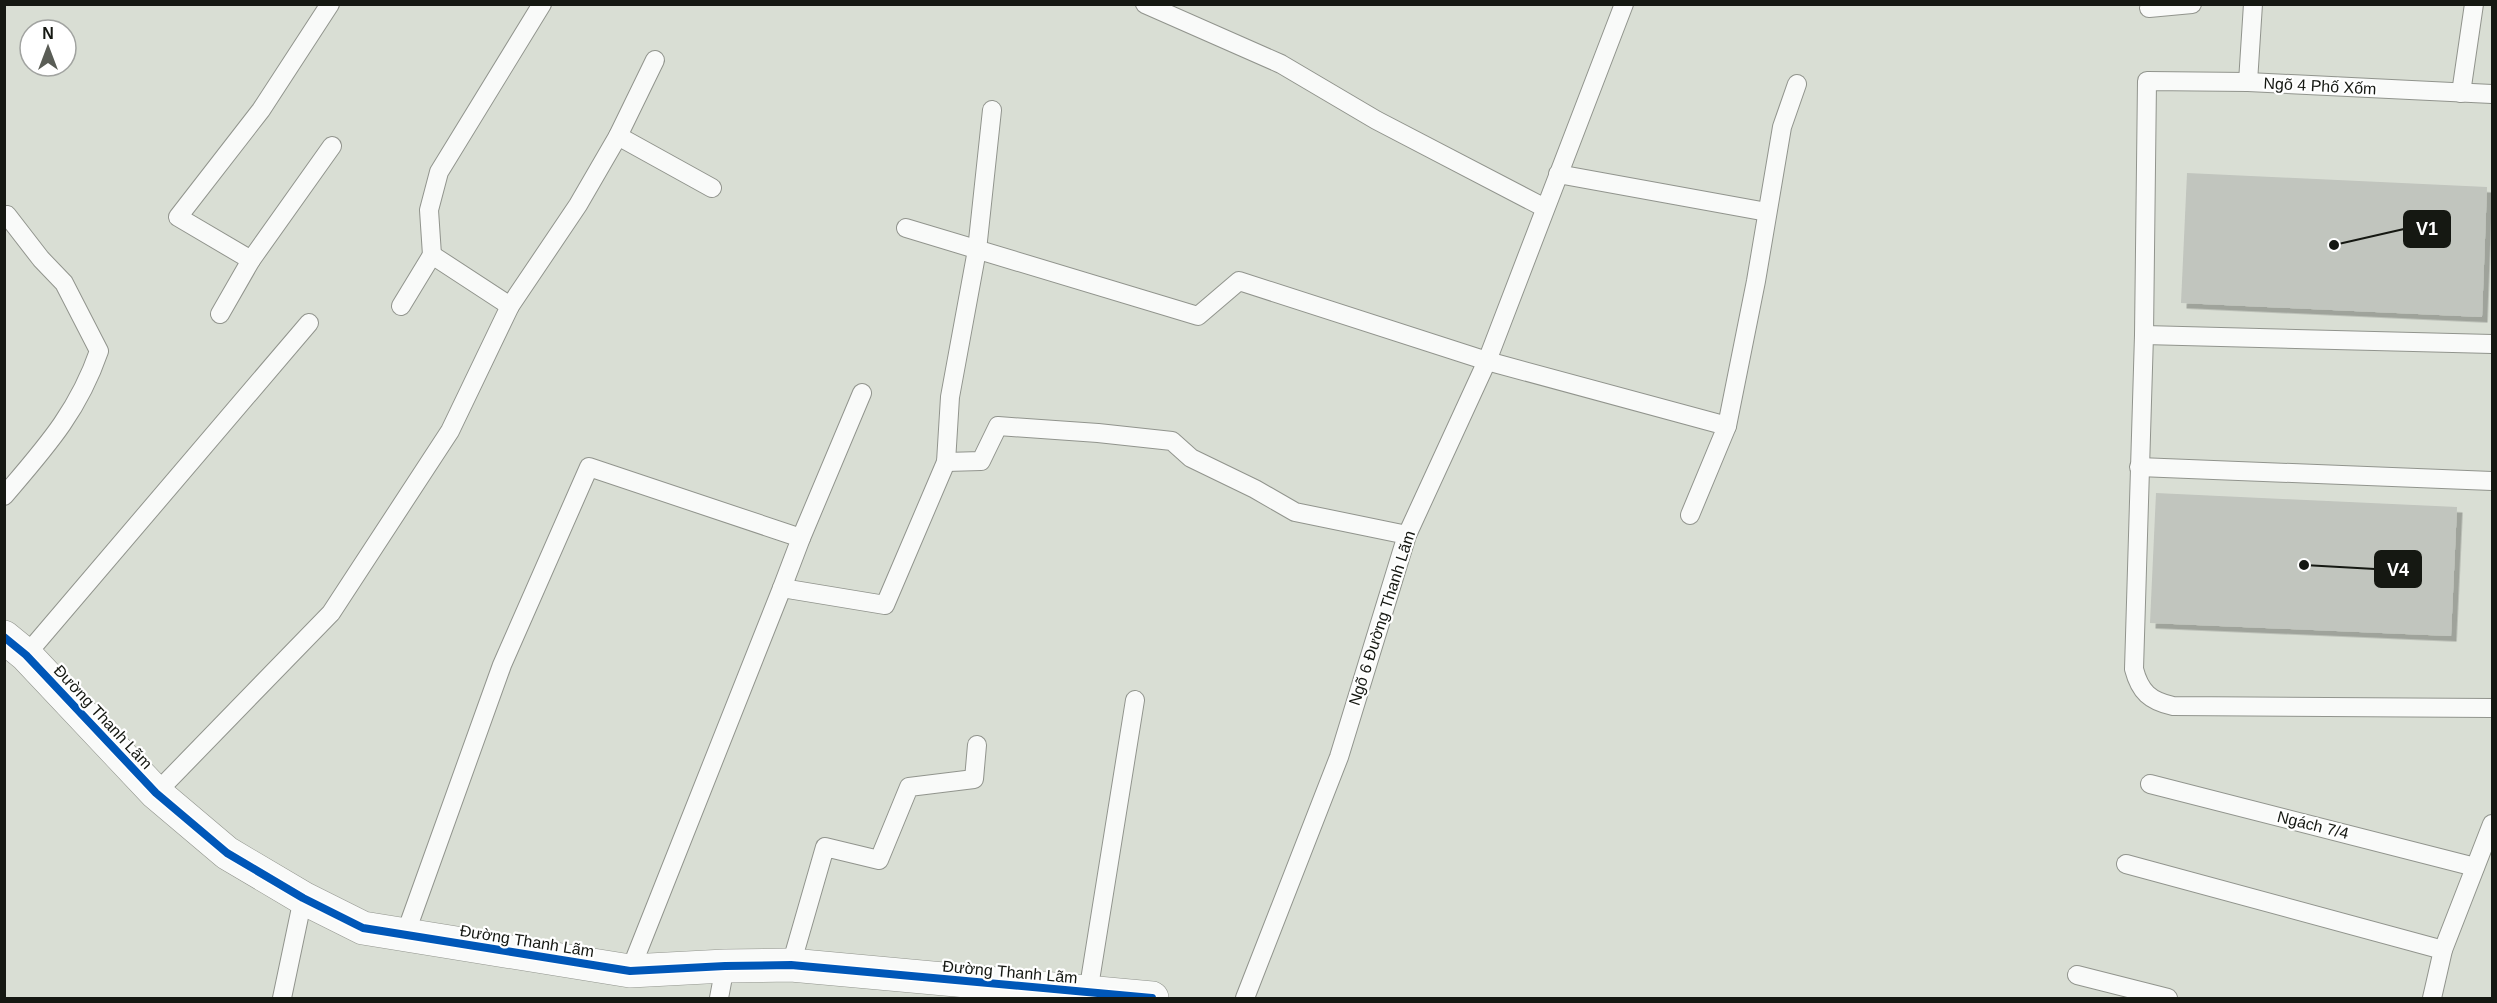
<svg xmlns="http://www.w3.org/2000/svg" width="2497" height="1003" font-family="Arial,sans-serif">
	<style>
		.building { fill: #c1c5be; filter: url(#shadow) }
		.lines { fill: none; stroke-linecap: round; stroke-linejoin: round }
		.service-casing { stroke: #91948d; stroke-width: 20 }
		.minor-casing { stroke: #91948d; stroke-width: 34 }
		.service { stroke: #f9faf9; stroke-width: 18 }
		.minor { stroke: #f9faf9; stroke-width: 33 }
		.cycleway-casing { stroke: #fff; stroke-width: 11 }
		.cycleway { stroke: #0057b8; stroke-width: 8 }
		.labels { text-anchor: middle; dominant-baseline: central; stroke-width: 4.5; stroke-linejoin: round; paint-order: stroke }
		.street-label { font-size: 16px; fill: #151812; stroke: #fff }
		.leader { fill: none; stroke: #151812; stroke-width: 2 }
		.callout-dot { fill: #151812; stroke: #fff; stroke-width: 2 }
		.callout { fill: #151812; stroke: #151812; stroke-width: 2 }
		.callout-label { font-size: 18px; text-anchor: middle; font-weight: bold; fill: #fff }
	</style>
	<defs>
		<filter id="shadow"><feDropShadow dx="5.5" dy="5.5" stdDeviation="0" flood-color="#0004"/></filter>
	</defs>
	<rect width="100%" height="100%" fill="#d9ded4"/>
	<g class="building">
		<path d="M 2187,173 L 2487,187 L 2482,317 L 2181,303 Z"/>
		<path d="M 2156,493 L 2457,507 L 2451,636 L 2150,623 Z"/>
	</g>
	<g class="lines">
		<g class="service-casing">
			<g id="service">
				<path d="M 330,4 L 261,110 L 178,217 L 251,260 L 332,146"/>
				<path d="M 1145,4 L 1281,64 L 1376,120 L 1545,208"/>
				<path d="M 2149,8 L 2192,4"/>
				<path d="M 2248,82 L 2253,4"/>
				<path d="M 2461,93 L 2474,4"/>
				<path d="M 2492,94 L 2248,82 L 2147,81 L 2144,335 L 2134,669 C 2140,692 2150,701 2173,706 L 2492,708"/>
				<path d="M 618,136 L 655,60"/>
				<path d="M 1558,174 L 1767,212"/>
				<path d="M 906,228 L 1198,316 L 1239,281 L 1487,361 L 1727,426 L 1690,515"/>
				<path d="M 432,255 L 429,210 L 439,172 L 542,4"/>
				<path d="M 401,306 L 432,255 L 510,306"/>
				<path d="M 220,314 L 251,260"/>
				<path d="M 2144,335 L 2492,344"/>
				<path d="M 1727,426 L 1756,281 L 1782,127 L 1797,84"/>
				<path d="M 946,462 L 981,461 L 998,426 L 1098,433 L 1172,441 L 1191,458 L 1255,489 L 1295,512 L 1407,535"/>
				<path d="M 2139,467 L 2492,481"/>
				<path d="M 4,496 C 45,448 78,412 99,351 L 64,283 L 41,259 L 7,215"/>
				<path d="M 782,588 L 801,538 L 862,393"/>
				<path d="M 26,655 L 309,323"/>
				<path d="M 2150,784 L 2475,867"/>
				<path d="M 156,793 L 331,613 L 450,431 L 510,306 L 578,205 L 618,136 L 712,188"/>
				<path d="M 2126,864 L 2443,950"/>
				<path d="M 405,935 L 502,665 L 589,467 L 801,538"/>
				<path d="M 791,965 L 825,847 L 879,860 L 909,787 L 974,779 L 977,745"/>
				<path d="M 630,971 L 782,588 L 885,605 L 946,462 L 950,397 L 977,250 L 992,110"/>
				<path d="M 2077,975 L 2168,998"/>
				<path d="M 1088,993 L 1135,700"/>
				<path d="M 282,998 L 303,898"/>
				<path d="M 719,998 L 725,966"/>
				<path d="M 1245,998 L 1339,757 L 1407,535 L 1487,361 L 1624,4"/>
				<path d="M 2432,998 L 2443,950 L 2492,824"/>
			</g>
		</g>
		<g class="minor-casing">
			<path id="minor" d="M 4,637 L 26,655 L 156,793 L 227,853 L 303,898 L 363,928 L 630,971 L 725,966 L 791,965 L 1152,998"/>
		</g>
		<use href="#service" class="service"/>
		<use href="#minor" class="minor"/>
		<g class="cycleway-casing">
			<path id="cycleway" d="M 4,637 L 26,655 L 156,793 L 227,853 L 303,898 L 363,928 L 630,971 L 725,966 L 791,965 L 1152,998"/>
		</g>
		<use href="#cycleway" class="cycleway"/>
	</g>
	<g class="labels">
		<g class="street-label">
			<text transform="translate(2320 86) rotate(3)">Ngõ 4 Phố Xốm</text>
			<text transform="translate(1382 618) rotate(-72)">Ngõ 6 Đường Thanh Lãm</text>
			<text transform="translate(103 717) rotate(47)">Đường Thanh Lãm</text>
			<text transform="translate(2313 825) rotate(14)">Ngách 7/4</text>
			<text transform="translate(527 941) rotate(9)">Đường Thanh Lãm</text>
			<text transform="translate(1010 972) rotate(5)">Đường Thanh Lãm</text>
		</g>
	</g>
	<path class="leader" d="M2334 245L2404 229M2304 565L2375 569"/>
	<g class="callout-dot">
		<circle cx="2334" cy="245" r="6"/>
		<circle cx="2304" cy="565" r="6"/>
	</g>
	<g class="callout">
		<rect x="2404" y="211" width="46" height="36" rx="6"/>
		<rect x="2375" y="551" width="46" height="36" rx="6"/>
	</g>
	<g class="callout-label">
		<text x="2427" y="235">V1</text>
		<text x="2398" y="576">V4</text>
	</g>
	<rect width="2497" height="1003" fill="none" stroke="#151812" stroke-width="12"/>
	<g transform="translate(48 48)"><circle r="28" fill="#ffffff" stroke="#a1a3a0" stroke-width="1.5"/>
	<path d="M0-4.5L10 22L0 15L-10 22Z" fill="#5a5d56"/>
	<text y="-9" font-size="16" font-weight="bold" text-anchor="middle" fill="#151812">N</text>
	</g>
</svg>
